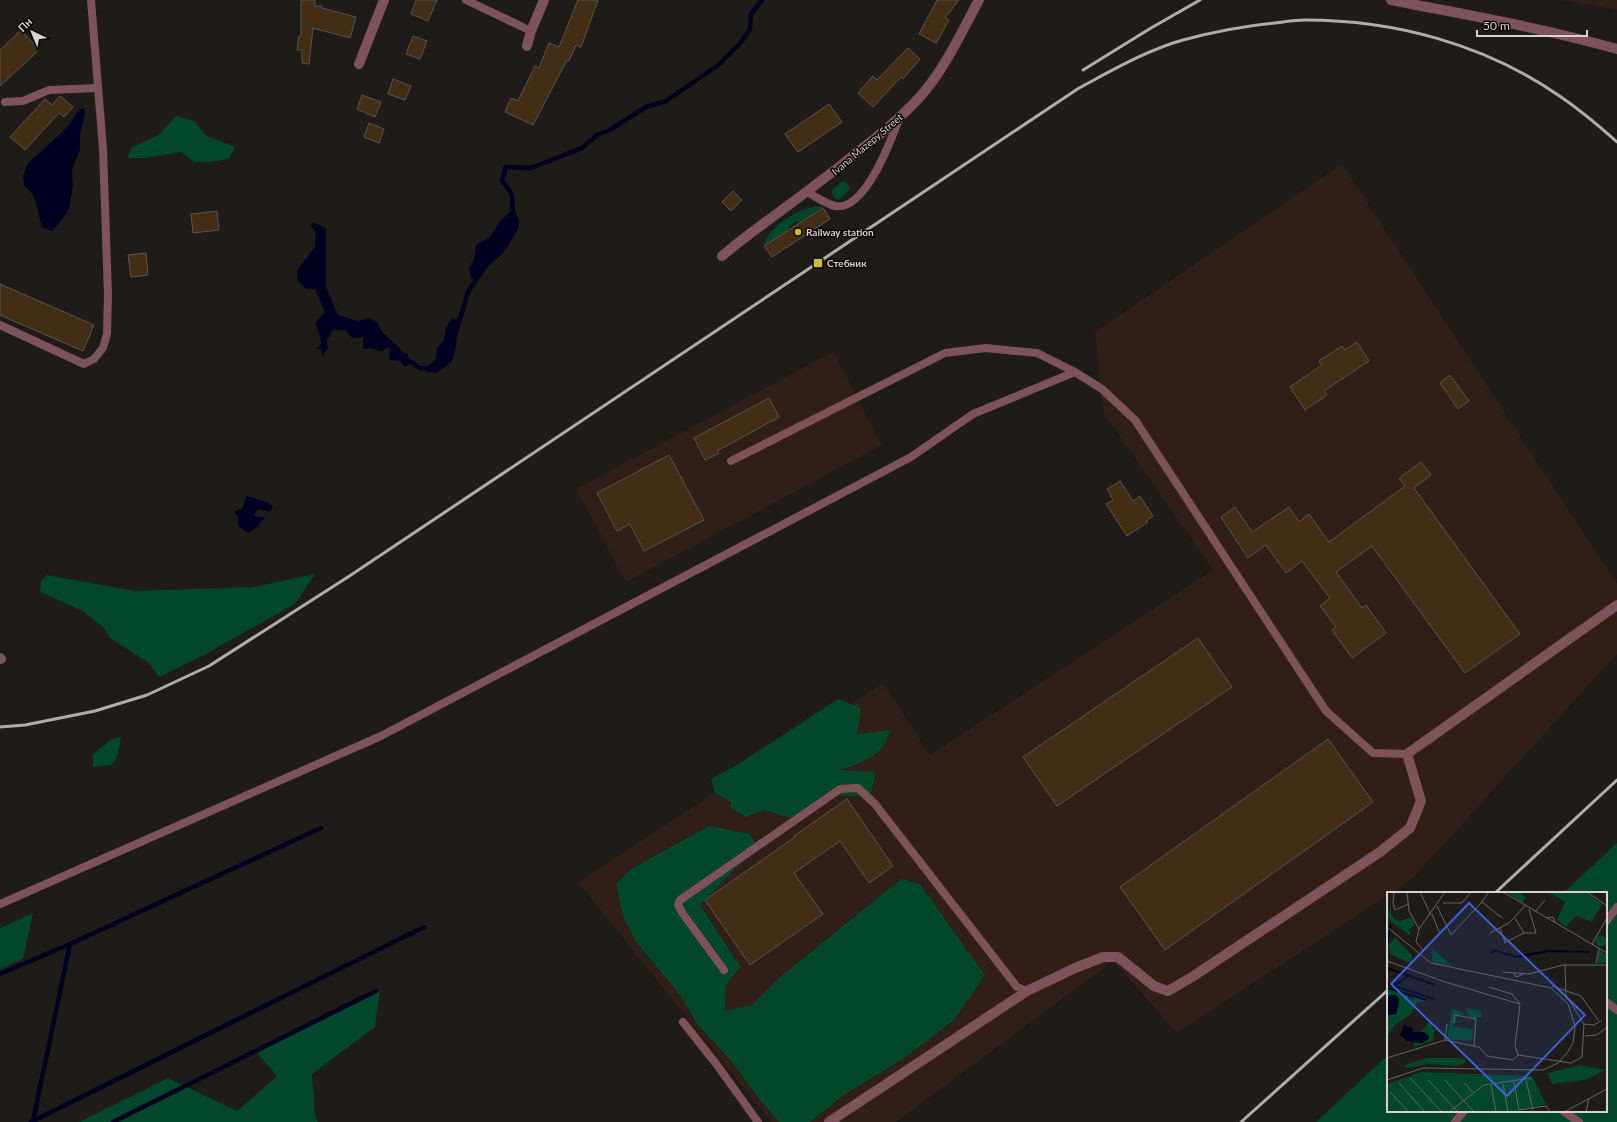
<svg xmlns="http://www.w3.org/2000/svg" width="1617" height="1122" font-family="Lato,sans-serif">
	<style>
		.industrial { fill: #301e19 }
		.green { fill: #02472b }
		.water { fill: #000020 }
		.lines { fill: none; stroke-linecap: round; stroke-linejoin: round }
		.stream { stroke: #000020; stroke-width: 4.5 }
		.building { fill: #432d14; stroke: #595550 }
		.service { stroke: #7d5359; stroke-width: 8 }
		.minor { stroke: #7d5359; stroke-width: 10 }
		.rail { stroke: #afaca9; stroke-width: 3 }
		.poi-dot { fill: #c7bb3b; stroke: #080605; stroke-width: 1.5 }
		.labels { text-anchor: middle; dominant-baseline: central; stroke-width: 3; stroke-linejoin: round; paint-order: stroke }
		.street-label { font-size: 10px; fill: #d6d3d0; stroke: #080605 }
		.poi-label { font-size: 10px; font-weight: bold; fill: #d6d3d0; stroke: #080605; text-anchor: start }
		.inset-river { fill: none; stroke: #000020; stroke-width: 2 }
		.inset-road { fill: none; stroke: #686562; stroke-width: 1 }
		.view { fill: #3962d7; fill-opacity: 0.15; stroke: #3962d7; stroke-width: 2 }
		.inset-edge { fill: none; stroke: #d6d3d0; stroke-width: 2 }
	</style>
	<rect width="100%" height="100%" fill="#1f1b18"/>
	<g class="industrial">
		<path d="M 1560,0 L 1617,0 L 1617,10 L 1598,6 Z"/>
		<path d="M 1342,164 L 1617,584 L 1617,654 L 1413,878 L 1391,893 L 1388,893 L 1388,895 L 1177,1033 L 1113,961 L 896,1122 L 771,1122 L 578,882 L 883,683 L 930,755 L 1213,570 L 1103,412 L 1095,332 Z"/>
		<path d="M 833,352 L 882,445 L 626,582 L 576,489 Z"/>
	</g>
	<g class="green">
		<path d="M 176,116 L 194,121 L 207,136 L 235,147 L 229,159 L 211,162 L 194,162 L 181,152 L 144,158 L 127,158 L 132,147 L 157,136 Z"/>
		<path d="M 841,182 L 846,182 L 850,188 L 846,194 L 839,200 L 835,199 L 832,194 L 832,190 Z"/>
		<path d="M 818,206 L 823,207 L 799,223 L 797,221 L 789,227 L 790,229 L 764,246 C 767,226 800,208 818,206 Z"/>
		<path d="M 315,574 L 295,604 L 204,655 L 159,677 L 150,664 L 110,638 L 104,628 L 83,611 L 40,592 L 41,581 L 47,575 L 135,591 L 253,587 Z"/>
		<path d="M 838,699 L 861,708 L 857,734 L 890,730 C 885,756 863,762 841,770 L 876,772 L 870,797 L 824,794 L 795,819 L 764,810 L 746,817 L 731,809 L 731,802 L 715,793 L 711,779 L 740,763 Z"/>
		<path d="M 121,737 L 118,754 L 112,765 L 93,767 L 93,754 L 112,739 Z"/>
		<path d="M 709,826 L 750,834 L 757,846 L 700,905 L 741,967 L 726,985 L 725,1011 L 752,1005 L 780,977 L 901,879 L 920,884 L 985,975 L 954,1020 L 903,1059 L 845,1094 L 810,1122 L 779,1122 L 762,1103 L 732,1062 L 698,1025 L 681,996 L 636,942 L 623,916 L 616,884 L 631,869 Z"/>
		<path d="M 1617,843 L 1617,1122 L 1316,1122 L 1388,1055 L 1388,1111 L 1606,1111 L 1606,893 L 1563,893 Z"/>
		<path d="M 33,913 L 23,959 L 0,969 L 0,928 Z"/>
		<path d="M 380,991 L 375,1027 L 312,1074 L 315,1115 L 318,1122 L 79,1122 L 168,1078 L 237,1111 L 277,1076 L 256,1052 Z"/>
	</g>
	<g class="water">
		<path d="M 84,108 L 85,112 L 80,136 L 80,150 L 72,169 L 73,186 L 69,209 L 61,221 L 52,231 L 43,228 C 36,213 39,195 24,185 L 23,176 L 28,163 L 57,137 L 69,125 L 78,111 Z"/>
		<path d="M 512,207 C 515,212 520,217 519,224 C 519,227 516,232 514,235 C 504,258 489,263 472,280 L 469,268 L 474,259 L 476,245 L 490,237 L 501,220 L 510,212 Z"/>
		<path d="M 312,222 L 326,228 L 326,287 L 338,315 L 357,321 L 369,318 L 377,322 C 383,339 395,340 403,353 L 408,354 L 409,365 L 405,367 L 400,361 L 390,360 L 389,355 L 390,350 L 388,347 L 382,351 L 370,348 L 363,349 L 363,337 L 352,338 L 346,330 L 333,330 L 327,340 L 328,348 L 322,357 L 321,349 L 316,349 L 321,344 L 320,335 L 315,323 L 325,312 L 315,289 L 306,289 L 297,280 L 298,269 L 315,247 L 316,232 L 311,226 Z"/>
		<path d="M 452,318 L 459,321 C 457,331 457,356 450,363 C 446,367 441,369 437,373 L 427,372 L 428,366 L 436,359 L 437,348 L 444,340 L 446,328 Z"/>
		<path d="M 246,496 L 270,503 L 273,507 L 270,511 L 258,509 L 254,515 L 256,517 L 265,517 L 258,526 L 249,533 L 239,527 L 238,517 L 234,512 L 243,508 Z"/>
	</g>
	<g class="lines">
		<g class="stream">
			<path d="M 513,214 L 512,195 L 502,180 L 506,167 L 531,168 L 582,148 L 597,135 L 608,131 L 646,107 L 666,101 L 717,66 L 742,41 L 750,29 L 751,14 L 762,0"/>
			<path d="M 457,329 L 468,292 L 486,265"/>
			<path d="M 405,358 L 420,368 L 432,369"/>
			<path d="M 0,974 L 70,944 L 321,828"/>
			<path d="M 33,1121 L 70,944"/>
			<path d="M 31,1122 L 424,927"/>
			<path d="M 113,1122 L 376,991"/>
		</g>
	</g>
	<g class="building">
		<path d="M 301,0 L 315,0 L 315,6 L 321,6 L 322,8 L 356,17 L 350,38 L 313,28 L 309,64 L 302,63 L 302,50 L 297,50 L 299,36 L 301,36 Z"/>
		<path d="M 416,0 L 437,0 L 428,21 L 411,14 Z"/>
		<path d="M 578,0 L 598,0 L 581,47 L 576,45 L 569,61 L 567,60 L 533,125 L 505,112 L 511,98 L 518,101 L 535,66 L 539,68 L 549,43 L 559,47 Z"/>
		<path d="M 937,0 L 959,0 L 945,18 L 949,20 L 936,43 L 919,34 Z"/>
		<path d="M 21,30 L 39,50 L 0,86 L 0,50 Z"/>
		<path d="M 413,36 L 427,41 L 420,59 L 406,54 Z"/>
		<path d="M 908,48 L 920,59 L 903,79 L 901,77 L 873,107 L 858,93 L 873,76 L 877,80 Z"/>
		<path d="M 393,79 L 411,86 L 405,100 L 388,94 Z"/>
		<path d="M 362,95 L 381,102 L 375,117 L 357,109 Z"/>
		<path d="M 60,96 L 73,107 L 64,117 L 59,113 L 25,150 L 10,137 L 45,99 L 52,105 Z"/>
		<path d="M 829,104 L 842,122 L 798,152 L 785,134 Z"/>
		<path d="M 369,123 L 384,129 L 379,143 L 364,137 Z"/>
		<path d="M 733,191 L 742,200 L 731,211 L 722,202 Z"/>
		<path d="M 823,208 L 830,219 L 772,257 L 764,246 Z"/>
		<path d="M 217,211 L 219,230 L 193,233 L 191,214 Z"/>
		<path d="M 146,253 L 148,275 L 131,277 L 128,255 Z"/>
		<path d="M 0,284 L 94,325 L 83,351 L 0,315 Z"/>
		<path d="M 1357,342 L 1369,361 L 1324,391 L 1327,395 L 1305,410 L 1290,387 L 1322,365 L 1319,361 L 1342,346 L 1345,350 Z"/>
		<path d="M 1450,375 L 1469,401 L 1458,409 L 1440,383 Z"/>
		<path d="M 769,398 L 779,417 L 717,451 L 719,453 L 705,460 L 694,438 Z"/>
		<path d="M 669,455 L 704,520 L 644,551 L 630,524 L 617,531 L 597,493 Z"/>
		<path d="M 1421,462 L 1431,475 L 1414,488 L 1520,634 L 1465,673 L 1372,546 L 1336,572 L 1362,608 L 1366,605 L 1386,633 L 1352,658 L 1332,630 L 1336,627 L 1320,606 L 1330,598 L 1302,561 L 1286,573 L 1266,545 L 1248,558 L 1221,517 L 1235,507 L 1252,532 L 1289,507 L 1299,522 L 1309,514 L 1329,542 L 1405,486 L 1399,478 Z"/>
		<path d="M 1120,481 L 1133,501 L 1140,496 L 1153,516 L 1146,521 L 1148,522 L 1127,536 L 1106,504 L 1113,500 L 1107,489 Z"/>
		<path d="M 1198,638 L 1232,687 L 1057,806 L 1023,757 Z"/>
		<path d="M 1328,739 L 1373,802 L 1165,950 L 1120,887 Z"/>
		<path d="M 847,799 L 893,866 L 869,883 L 840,841 L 794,873 L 823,914 L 750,965 L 705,900 L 795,837 L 794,836 Z"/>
	</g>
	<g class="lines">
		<g class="service">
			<path d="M 466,0 L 531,31"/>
			<path d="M 5,102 L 23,101 L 49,90 L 98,88"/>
			<path d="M 807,192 C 815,196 826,204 835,206 C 865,212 891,140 899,119"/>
			<path d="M 0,325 L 84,364 L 94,359 L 103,348 L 107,334 L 108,294 L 103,149 L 91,0"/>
			<path d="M 731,461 L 945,353 L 985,348 L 1037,353 L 1075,372"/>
			<path d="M 0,904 L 381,736 L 911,457 L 973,414 L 1075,372 L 1102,389 L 1135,420 L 1326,711 L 1373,753 L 1407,754"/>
			<path d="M 1606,922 L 1617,907"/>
			<path d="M 724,970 L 683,914 L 678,905 L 680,900 L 840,789 L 858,788 L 875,804 L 1017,987 L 1027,991"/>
			<path d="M 1606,1002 L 1617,1010"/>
			<path d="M 683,1022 L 717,1065 L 758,1122"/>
			<path d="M 1563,1111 L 1579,1122"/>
			<path d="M 1455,1122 L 1464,1111"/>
		</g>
		<g class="minor">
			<path d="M 1391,0 C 1467,15 1543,28 1617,49"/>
			<path d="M 527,46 L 531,31 L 544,0"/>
			<path d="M 359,64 L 384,0"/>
			<path d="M 722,256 L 734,246 C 774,215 816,186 855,154 C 880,135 905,115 925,91 C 947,64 962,31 979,0"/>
			<path d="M 0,658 L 1,659"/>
			<path d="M 829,1122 L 1027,991 L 1075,968 L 1103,957 L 1118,957 L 1154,986 L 1168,991 L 1192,977 L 1380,852 L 1410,828 L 1421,801 L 1407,754 L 1617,605"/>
		</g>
		<g class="rail">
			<path d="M 1083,70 L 1151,28 L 1200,0"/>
			<path d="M 0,727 L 25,725 L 95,711 L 147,695 L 209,666 L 351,575 L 1079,88 C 1111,71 1147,50 1183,40 C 1213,32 1244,26 1275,23 C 1284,22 1295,20 1305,20 C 1394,20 1484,44 1558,95 C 1579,109 1598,125 1617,142"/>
			<path d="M 1495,893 L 1617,780"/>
			<path d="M 1241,1122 L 1388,990"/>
		</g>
	</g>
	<g class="poi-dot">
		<circle cx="798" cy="232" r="4"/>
		<rect x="813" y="258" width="10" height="10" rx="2"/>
	</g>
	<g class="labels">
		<g class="street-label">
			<text transform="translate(867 144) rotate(-40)">Ivana Mazepy Street</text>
		</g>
		<g class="poi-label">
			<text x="806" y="232">Railway station</text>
			<text x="827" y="263">Стебник</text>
		</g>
	</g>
	<g transform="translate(1387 892)">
		<rect width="220" height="220" fill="#1f1b18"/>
		<path d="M 119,0 L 133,0 L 139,6 L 135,11 ZM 161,0 L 198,0 L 215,12 L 205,30 L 189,24 L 179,35 L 170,28 L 178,10 ZM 4,14 L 4,22 L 8,27 L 13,29 L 24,25 L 28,34 L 22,37 L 24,44 L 4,30 L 1,24 ZM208.5 49a5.5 5.5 0 1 1 11 0a5.5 5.5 0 1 1-11 0ZM 8,46 L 25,63 L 25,69 L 22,71 L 3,62 L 2,52 ZM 44,56 L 45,56 L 65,74 L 46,71 ZM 212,58 L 220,63 L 220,71 L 210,71 ZM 0,94 L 19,100 L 22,107 L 27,108 L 27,104 L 40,109 L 30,110 L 24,122 L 8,133 L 0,144 L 0,123 L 9,122 L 12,111 L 6,103 L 0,104 ZM 79,116 L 94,119 L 95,125 L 90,125 L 89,129 L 82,125 ZM 65,117 L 76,120 L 78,123 L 69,125 L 68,132 L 64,134 L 86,137 L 85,149 L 60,147 ZM 40,131 L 45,131 L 46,137 L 53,137 L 47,139 L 46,149 L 27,155 L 27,150 L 35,151 L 42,147 L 42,144 L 33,139 L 39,135 ZM 40,166 L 70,166 L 78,167 L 78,171 L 70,174 L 41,172 L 22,176 L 15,174 ZM 192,173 L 219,178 L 198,188 L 165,192 L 161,181 ZM 34,180 L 145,184 L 159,212 L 125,220 L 0,220 L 0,192 Z" fill="#02472b"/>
		<path d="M 9,103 L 12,108 L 9,122 L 0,123 L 0,104 ZM 17,133 L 26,136 L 25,140 L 37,140 L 42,144 L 42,147 L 35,151 L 20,149 L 13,143 Z" fill="#000020"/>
		<path class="inset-river" d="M 0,52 L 4,33M 104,62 L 107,58 L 129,65 L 161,59 L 203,60M 0,76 L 48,93M 0,92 L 48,107M 7,94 L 21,84M 0,96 L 40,108"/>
		<path class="inset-road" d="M 7,0 L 6,11 L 8,18 L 22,12M 33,0 L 44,23M 102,0 L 95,10 L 115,26M 116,0 L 220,61M 200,0 L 220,14M 20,1 L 22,19 L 32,37M 56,11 L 75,11 L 84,0M 50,14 L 64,43 L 95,10M 148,20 L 158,8M 45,22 L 52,40M 128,26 L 137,41M 159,26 L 166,25 L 168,31M 0,35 L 44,71 L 164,96 L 181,112 L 188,134 L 186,151 L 180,161 L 171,171 L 156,178 L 36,176 L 0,188M 113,36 L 118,50M 103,41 L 122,31 L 138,14M 117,51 L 137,41 L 149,41 L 142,17M 205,52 L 220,26M 36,58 L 29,50 L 32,37 L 58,0M 0,69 L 58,90 L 133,112 L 128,154 L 131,163M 209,71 L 212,57M 116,80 L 142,82 L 176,73 L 220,73M 127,81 L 129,85 L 137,82M 165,94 L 194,104 L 211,128M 102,95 L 125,102 L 133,112M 67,131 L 68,123 L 89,127 L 87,154M 197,132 L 207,133 L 215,128M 198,144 L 210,143 L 220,135M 58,148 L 60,132M 131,163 L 184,171 L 195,165 L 197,132 L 179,103 L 178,73M 0,166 L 58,148 L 92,155 L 100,164 L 126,168 L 131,163M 23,186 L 55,220M 41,188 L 71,220M 58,188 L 87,220M 139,188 L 146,218M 127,190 L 132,218 L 159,214 L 163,220M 12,191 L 38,220M 77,191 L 86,200M 116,192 L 121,220M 104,193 L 109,220M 3,200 L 22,220M 62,220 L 97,193 L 144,186M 177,220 L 220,197M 199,220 L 202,206"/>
		<path class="view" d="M 82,11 L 198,123 L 120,204 L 4,92 Z"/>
		<rect width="220" height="220" class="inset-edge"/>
	</g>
	<g transform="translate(32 32) rotate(316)" stroke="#080605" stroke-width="3" paint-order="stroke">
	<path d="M0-3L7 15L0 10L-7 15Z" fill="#d6d3d0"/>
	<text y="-6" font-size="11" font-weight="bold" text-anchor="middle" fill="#d6d3d0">Пн</text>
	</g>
	<path d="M1477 30v6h110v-6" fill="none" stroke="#d6d3d0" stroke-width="2"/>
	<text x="1483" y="30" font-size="12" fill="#d6d3d0" stroke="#080605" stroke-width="3" paint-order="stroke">50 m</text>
</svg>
